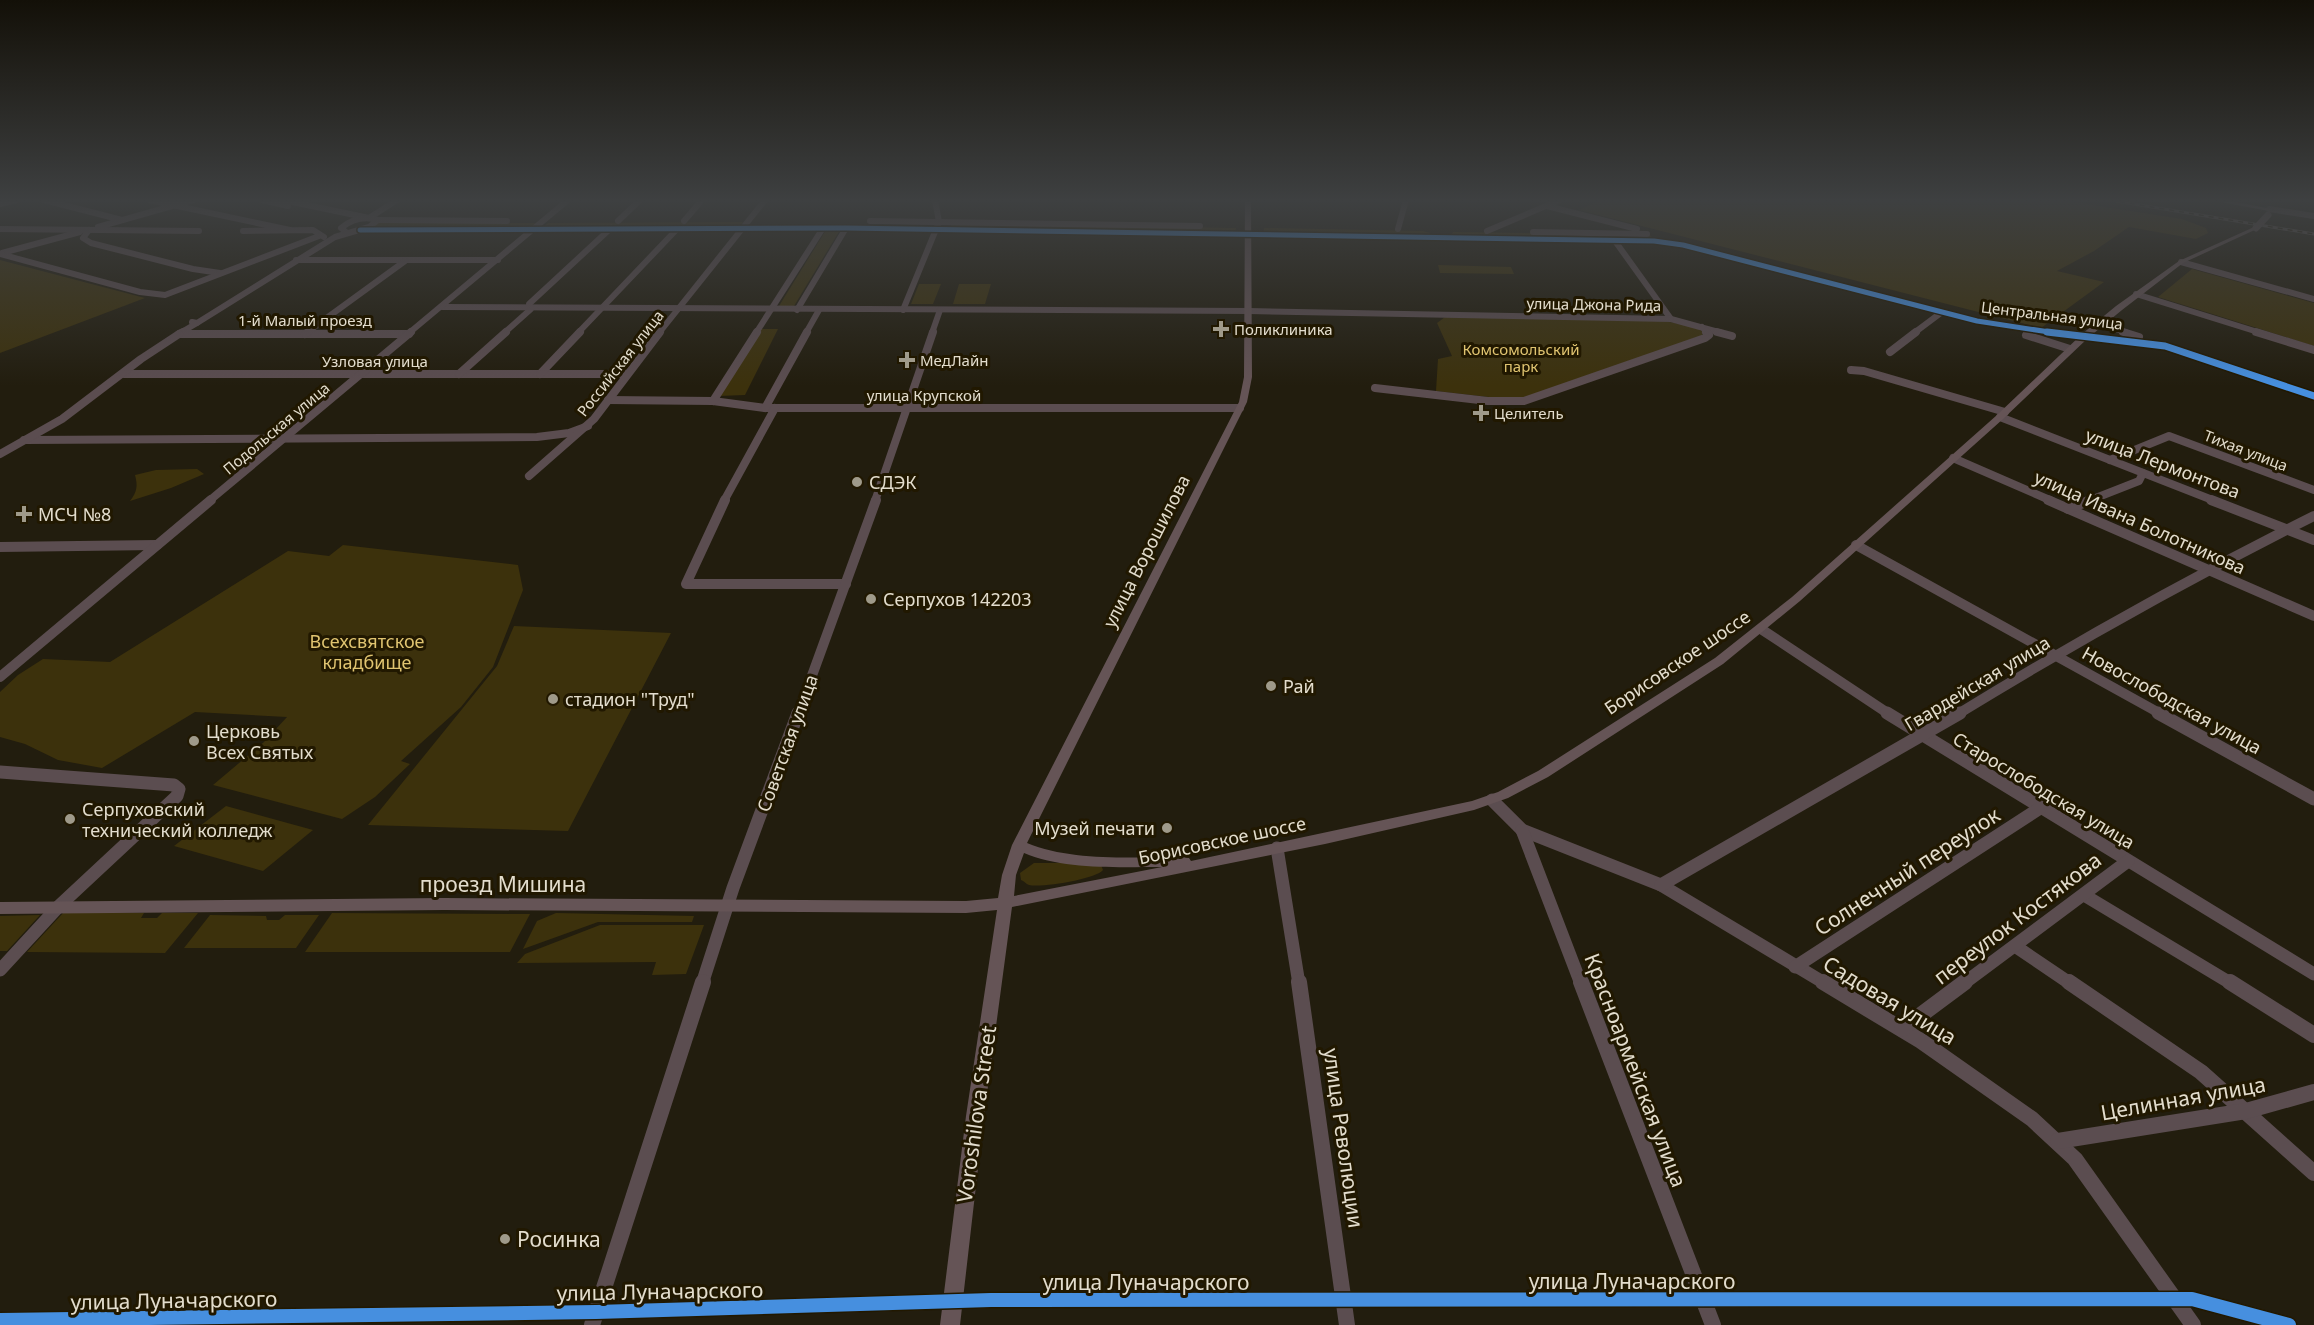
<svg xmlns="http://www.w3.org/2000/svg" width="2314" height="1325" font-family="'Noto Sans',sans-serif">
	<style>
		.green { fill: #3c310c }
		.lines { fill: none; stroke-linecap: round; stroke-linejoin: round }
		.minor-far4 { stroke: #5b4d50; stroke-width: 6 }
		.minor-far3 { stroke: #5b4d50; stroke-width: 8 }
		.minor-far2 { stroke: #5b4d50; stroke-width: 10 }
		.minor-far1 { stroke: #5b4d50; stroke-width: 13 }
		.minor { stroke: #5b4d50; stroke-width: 16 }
		.major { fill: #655456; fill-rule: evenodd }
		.rail-casing { stroke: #5f5653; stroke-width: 3 }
		.rail { stroke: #211800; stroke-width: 1.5; stroke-dasharray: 5; stroke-linecap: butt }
		.major-bridge { stroke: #655456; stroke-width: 7 }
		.cycleway-far2-casing { stroke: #211800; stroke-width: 8 }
		.cycleway-far1-casing { stroke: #211800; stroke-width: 10 }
		.cycleway-casing { stroke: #211800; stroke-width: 17 }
		.cycleway-far2 { stroke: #468fdf; stroke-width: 5 }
		.cycleway-far1 { stroke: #468fdf; stroke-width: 7 }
		.cycleway { stroke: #468fdf; stroke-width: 14 }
		.poi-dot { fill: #9f9a8a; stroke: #211800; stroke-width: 2 }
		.labels { text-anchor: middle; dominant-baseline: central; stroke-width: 6; stroke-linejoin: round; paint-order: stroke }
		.far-street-label { font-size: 15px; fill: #e3ddcd; stroke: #211800 }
		.far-poi-label { font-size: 15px; fill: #e3ddcd; stroke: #211800; text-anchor: start }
		.far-park-label { font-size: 15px; fill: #e0c470; stroke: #211800 }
		.street-label { font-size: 18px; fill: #e3ddcd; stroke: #211800 }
		.poi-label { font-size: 18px; fill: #e3ddcd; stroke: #211800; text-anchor: start }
		.park-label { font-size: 18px; fill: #e0c470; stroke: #211800 }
		.near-street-label { font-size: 21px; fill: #e3ddcd; stroke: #211800 }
		.near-poi-label { font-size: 21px; fill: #e3ddcd; stroke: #211800; text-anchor: start }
	</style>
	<rect width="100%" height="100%" fill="#221d0e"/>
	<g class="green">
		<path d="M 1601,200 L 2060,200 L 2182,219 L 2206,228 L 2208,233 L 2196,239 L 2129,227 L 2094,251 L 2057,271 L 2104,282 L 2041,328 L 1579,210 Z"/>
		<path d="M 374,221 L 391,223 L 539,223 L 535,227 L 363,229 Z"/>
		<path d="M 743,222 L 740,226 L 543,227 L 548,223 Z"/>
		<path d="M 952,223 L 1236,228 L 1235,233 L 950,228 Z"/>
		<path d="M 1264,228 L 1423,231 L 1430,233 L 1429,235 L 1264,233 Z"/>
		<path d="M 826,230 L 840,230 L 794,306 L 779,306 Z"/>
		<path d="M 1453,232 L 1650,235 L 1654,240 L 1455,236 L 1452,234 Z"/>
		<path d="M 0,260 L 145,298 L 0,353 Z"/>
		<path d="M 1438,265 L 1511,267 L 1514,274 L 1440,273 Z"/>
		<path d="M 2192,269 L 2314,303 L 2314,346 L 2158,297 Z"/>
		<path d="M 919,284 L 941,284 L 933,304 L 911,304 Z"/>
		<path d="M 959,284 L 991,284 L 985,304 L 953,304 Z"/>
		<path d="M 1445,317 L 1665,321 L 1698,328 L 1703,332 L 1702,336 L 1695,339 L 1528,397 L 1489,397 L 1436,391 L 1438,359 L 1452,356 L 1437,323 Z"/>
		<path d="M 761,329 L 778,329 L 745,395 L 719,396 Z"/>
		<path d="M 197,469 L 204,474 L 171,488 L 130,501 C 137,492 138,486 135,475 L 156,470 Z"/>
		<path d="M 343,545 L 518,565 L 523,590 L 493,667 L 461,707 L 401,761 L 410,764 L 375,797 L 342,819 L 213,785 L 264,742 L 287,717 L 195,712 L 102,768 L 58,760 L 25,744 L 0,737 L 0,692 L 18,675 L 43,659 L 110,662 L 288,551 L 329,556 Z"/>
		<path d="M 514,626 L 671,633 L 568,831 L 368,825 L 497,666 Z"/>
		<path d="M 226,806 L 313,830 L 263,871 L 174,846 Z"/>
		<path d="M 1034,863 L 1094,863 L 1101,865 L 1103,870 C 1096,879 1042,888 1029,885 C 1026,884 1024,881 1021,880 L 1020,873 Z"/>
		<path d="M 64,912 L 144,913 L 141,918 L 157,918 L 162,913 L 198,913 L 165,953 L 27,952 Z"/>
		<path d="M 332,913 L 530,914 L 510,952 L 305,952 Z"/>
		<path d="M 556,913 L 694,916 L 692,922 L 598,922 L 523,949 L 537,921 Z"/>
		<path d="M 40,915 L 7,951 L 0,951 L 0,916 Z"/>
		<path d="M 210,915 L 266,916 L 267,920 L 279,920 L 285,915 L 319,915 L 296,948 L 184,948 Z"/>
		<path d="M 600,925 L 704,925 L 686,974 L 652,975 L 656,962 L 517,963 L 525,954 Z"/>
	</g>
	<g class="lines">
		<g class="minor-far4">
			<path d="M 44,200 L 122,220"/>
			<path d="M 149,200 L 290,230"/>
			<path d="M 262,200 L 288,206"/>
			<path d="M 283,200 L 369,218 L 397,200"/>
			<path d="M 0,204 L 17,200"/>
			<path d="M 1547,206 L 1637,229"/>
			<path d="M 2269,209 L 2314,216"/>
			<path d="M 378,220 L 507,221"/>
			<path d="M 618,221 L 640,200"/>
			<path d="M 684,221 L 702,200"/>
			<path d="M 870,221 L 1200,226"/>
			<path d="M 98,227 L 193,200"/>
			<path d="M 0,229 L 199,231"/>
			<path d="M 1398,229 L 1406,200"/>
			<path d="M 89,230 L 83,238 L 91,243 L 193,269 L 220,273"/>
			<path d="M 360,230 L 846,228 L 1654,241 L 1683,245 L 1977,321 L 2056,333"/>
			<path d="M 243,231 L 313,230 L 324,237"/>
			<path d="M 1487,231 L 1560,200"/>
			<path d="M 1533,232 L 1647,234"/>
			<path d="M 1615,241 L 1671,319 L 1722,333"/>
			<path d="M 2,253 L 80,232"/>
			<path d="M 0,254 L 140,292 L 165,295 L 319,236"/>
			<path d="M 296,260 L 498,260"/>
			<path d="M 2181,262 L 2314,299"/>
			<path d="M 2136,294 L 2261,333"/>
			<path d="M 442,307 L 1249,311 L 1671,319"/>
			<path d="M 797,310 L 846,228"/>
			<path d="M 903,310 L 939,222 L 935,200"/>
			<path d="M 197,323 L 335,237 L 369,227 L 378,220 C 364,216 352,219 341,228 L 346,232"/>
			<path d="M 2099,324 L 2128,333"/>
			<path d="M 1702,327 L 1708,333"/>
			<path d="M 180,333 L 197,323 L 192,322"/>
			<path d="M 306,333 L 405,261"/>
			<path d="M 409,333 L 568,200"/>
			<path d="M 504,333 L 531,309 L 529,304 L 611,228"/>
			<path d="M 578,333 L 678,228"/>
			<path d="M 659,333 L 765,200"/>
			<path d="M 756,333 L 823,228"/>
			<path d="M 806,333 L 819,310"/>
			<path d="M 932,333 L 940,310"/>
			<path d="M 1914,333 L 1942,312"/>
		</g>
		<g class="minor-far3">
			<path d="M 183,332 L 179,334 L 409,334"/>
			<path d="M 1717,332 L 1732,336"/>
			<path d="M 2047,332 L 2165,346 L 2314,396"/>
			<path d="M 2123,332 L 2139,337"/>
			<path d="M 2256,332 L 2314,350"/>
			<path d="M 305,334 L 308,332"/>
			<path d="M 2026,335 L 2070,349"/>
			<path d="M 1890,352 L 1916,332"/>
			<path d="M 1851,370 L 1864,371 L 2005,412"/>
			<path d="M 124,374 L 627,374"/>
			<path d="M 459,374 L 506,332"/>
			<path d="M 540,374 L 580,332"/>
			<path d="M 1375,388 L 1488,401 L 1524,401 L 1705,338 L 1709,335 L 1706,332"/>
			<path d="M 608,400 L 713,401 L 765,408 L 1240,408"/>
			<path d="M 713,401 L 757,332"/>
			<path d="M 765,408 L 807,332"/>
			<path d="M 2000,417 L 2215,501"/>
			<path d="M 24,440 L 537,437 L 569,433 L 588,426"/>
			<path d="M 0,454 L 62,419 L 141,359 L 179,334"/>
			<path d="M 1953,458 L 2052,501"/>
			<path d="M 2110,460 L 2169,436 L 2314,490"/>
			<path d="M 529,476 L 594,419 L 660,332"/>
			<path d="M 209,501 L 411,332"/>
			<path d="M 724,501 L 775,408"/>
			<path d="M 875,501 L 933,332"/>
			<path d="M 2088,501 L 2139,481 L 2143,473"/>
		</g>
		<g class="minor-far2">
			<path d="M 725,500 L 686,584 L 846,584"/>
			<path d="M 2048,500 L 2314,616"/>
			<path d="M 2211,500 L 2314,540"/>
			<path d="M 2068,509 L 2091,500"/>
			<path d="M 1856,545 L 2161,714"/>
			<path d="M 0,547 L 157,545"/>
			<path d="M 1761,629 L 1889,714"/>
			<path d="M 0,677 L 211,500"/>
			<path d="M 798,714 L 876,500"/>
			<path d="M 1958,714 C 2074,643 2192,577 2314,516"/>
		</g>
		<g class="minor-far1">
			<path d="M 1887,713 L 2314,974"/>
			<path d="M 2158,713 L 2314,799"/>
			<path d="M 0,772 L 174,785 L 179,789 L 177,796 L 59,906 L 0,970"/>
			<path d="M 1492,800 L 1522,830 L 1661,885 L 1826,984"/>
			<path d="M 1522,830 L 1581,984"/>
			<path d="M 1277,848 L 1299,984"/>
			<path d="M 1661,885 L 1960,713"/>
			<path d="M 2084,895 L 2232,984"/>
			<path d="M 2015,946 L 2071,984"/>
			<path d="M 1795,967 L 2040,808"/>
			<path d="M 702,984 L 733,888 L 798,713"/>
			<path d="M 1963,984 L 2128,861"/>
		</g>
		<g class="minor">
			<path d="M 1299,982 L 1347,1325"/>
			<path d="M 1581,982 L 1713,1325"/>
			<path d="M 1823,982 L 1921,1041 L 2032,1119 L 2075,1159 L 2193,1325"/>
			<path d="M 2069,982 L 2201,1072 L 2314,1173"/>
			<path d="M 2230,982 L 2314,1035"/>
			<path d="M 1902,1029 L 1965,982"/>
			<path d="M 2058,1141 L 2246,1111 L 2314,1092"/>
			<path d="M 0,1320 L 596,1312 L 991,1300 L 2192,1299 L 2289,1325"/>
			<path d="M 592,1325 L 703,982"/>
		</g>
		<g class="major">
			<path d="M 1245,200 L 1251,200 L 1252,377 L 1247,402 L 1027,843 C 1073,862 1135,857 1184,857 L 1189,858 L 1191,861 L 1472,801 L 1498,792 L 1538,771 L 1715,658 L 1792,597 L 1997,415 L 2082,334 L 2116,306 L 2179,261 L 2254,227 L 2259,228 L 2183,263 L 2122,310 L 2088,338 L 2003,419 L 1800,601 L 1723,664 L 1548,777 L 1508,798 L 1474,810 L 1325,844 L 1012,907 L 984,1116 L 960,1325 L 940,1325 L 966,1116 L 997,910 L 966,913 L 444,910 L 0,914 L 0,902 L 444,898 L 966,901 L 998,898 L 1002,875 L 1012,845 L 1239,402 L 1244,377 ZM 1024,853 C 1064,870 1118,867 1162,867 L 1014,896 L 1016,875 Z"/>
			<path d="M 2210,200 L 2225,200 L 2272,209 L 2269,211 Z"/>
		</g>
		<g class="rail-casing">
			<path id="rail" d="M 2110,200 L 2314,234"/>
		</g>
		<use href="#rail" class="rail"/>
		<path class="major-bridge" d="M 2256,228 L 2268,215"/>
		<g class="cycleway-far2-casing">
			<path id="cycleway-far2" d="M 360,230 L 846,228 L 1654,241 L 1683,245 L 1977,321 L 2056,333"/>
		</g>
		<g class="cycleway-far1-casing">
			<path id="cycleway-far1" d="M 2047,332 L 2165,346 L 2314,396"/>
		</g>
		<g class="cycleway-casing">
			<path id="cycleway" d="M 0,1320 L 596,1312 L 991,1300 L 2192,1299 L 2289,1325"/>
		</g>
		<use href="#cycleway-far2" class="cycleway-far2"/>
		<use href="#cycleway-far1" class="cycleway-far1"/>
		<use href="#cycleway" class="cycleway"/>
	</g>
	<linearGradient id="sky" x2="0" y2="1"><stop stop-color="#131008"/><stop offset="0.52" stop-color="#3e4041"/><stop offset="1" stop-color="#3e4041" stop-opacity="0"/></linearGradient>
	<rect width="2314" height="386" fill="url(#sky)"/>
	<g class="poi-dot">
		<path d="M1218 320h6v6h6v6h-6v6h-6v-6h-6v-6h6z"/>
		<path d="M904 351h6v6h6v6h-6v6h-6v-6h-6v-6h6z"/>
		<path d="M1478 404h6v6h6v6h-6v6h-6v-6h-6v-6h6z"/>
		<circle cx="857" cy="482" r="6"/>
		<path d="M21 505h6v6h6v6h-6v6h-6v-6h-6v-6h6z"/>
		<circle cx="871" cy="599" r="6"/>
		<circle cx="1271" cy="686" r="6"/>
		<circle cx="553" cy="699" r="6"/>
		<circle cx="194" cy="741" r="6"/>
		<circle cx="70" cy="819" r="6"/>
		<circle cx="1167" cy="828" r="6"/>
		<circle cx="505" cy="1239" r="6"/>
	</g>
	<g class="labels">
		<g class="far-street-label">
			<text transform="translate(1594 304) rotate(1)">улица Джона Рида</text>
			<text transform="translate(2052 315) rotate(7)">Центральная улица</text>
			<text x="305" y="320">1-й Малый проезд</text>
			<text x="375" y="361">Узловая улица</text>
			<text transform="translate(620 363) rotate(-52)">Российская улица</text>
			<text x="924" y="395">улица Крупской</text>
			<text transform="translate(276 428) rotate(-40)">Подольская улица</text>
			<text transform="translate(2246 450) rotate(21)">Тихая улица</text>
		</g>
		<g class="far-poi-label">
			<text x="1234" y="329">Поликлиника</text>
			<text x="920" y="360">МедЛайн</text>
			<text x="1494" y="413">Целитель</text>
		</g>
		<g class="far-park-label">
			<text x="1521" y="349">Комсомольский<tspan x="1521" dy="17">парк</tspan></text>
		</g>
		<g class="street-label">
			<text transform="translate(2163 463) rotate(21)">улица Лермонтова</text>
			<text transform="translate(2140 522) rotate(24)">улица Ивана Болотникова</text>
			<text transform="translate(1146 551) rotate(-63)">улица Ворошилова</text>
			<text transform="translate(1677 662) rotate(-34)">Борисовское шоссе</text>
			<text transform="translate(1977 683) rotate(-31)">Гвардейская улица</text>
			<text transform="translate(2172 700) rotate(29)">Новослободская улица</text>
			<text transform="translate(787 743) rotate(-70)">Советская улица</text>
			<text transform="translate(2044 790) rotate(31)">Старослободская улица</text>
			<text transform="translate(1222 840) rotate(-12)">Борисовское шоссе</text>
		</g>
		<g class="poi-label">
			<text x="869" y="482">СДЭК</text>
			<text x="38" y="514">МСЧ №8</text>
			<text x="883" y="599">Серпухов 142203</text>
			<text x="1283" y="686">Рай</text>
			<text x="565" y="699">стадион "Труд"</text>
			<text x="206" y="731">Церковь<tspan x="206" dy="21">Всех Святых</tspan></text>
			<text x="82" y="809">Серпуховский<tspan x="82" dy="21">технический колледж</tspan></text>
			<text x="1155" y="828" text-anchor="end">Музей печати</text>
		</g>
		<g class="park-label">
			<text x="367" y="641">Всехсвятское<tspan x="367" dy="21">кладбище</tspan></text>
		</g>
		<g class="near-street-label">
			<text transform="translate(1907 871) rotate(-33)">Солнечный переулок</text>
			<text x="503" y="884">проезд Мишина</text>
			<text transform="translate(2017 918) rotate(-37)">переулок Костякова</text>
			<text transform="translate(1890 1000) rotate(31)">Садовая улица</text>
			<text transform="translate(1636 1070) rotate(69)">Красноармейская улица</text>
			<text transform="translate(2183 1098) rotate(-10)">Целинная улица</text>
			<text transform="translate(976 1114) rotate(-82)">Voroshilova Street</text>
			<text transform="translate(1344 1138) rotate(82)">улица Революции</text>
			<text x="1632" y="1281">улица Луначарского</text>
			<text x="1146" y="1282">улица Луначарского</text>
			<text transform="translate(660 1291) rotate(-1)">улица Луначарского</text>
			<text transform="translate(174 1300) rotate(-1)">улица Луначарского</text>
		</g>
		<g class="near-poi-label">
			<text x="517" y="1239">Росинка</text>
		</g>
	</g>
</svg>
